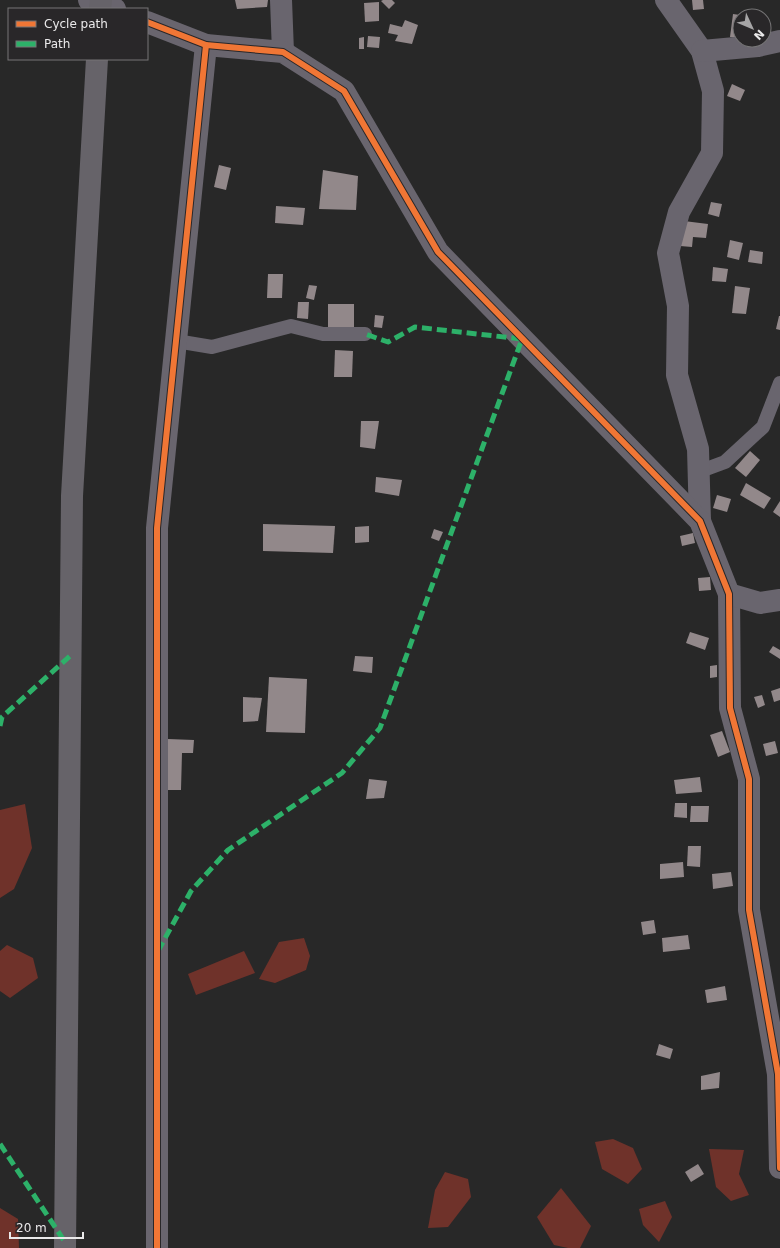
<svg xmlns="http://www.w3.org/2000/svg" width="780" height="1248" font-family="'DejaVu Sans',sans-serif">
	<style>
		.green { fill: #6f322a }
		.building { fill: #92888a }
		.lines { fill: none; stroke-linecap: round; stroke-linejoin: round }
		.lane { stroke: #69656e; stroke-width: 14 }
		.street { stroke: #69656e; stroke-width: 22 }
		.highway { stroke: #666369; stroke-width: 22 }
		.quiet { stroke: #2db169; stroke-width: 5; stroke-dasharray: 10 5; stroke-linecap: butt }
		.cycleway-casing { stroke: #292729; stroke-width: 8 }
		.cycleway { stroke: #f07635; stroke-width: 6 }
	</style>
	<rect width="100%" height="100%" fill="#282828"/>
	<g class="green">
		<path d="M 25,804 L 32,848 L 14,889 L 0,898 L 0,810 Z"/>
		<path d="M 304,938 L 310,956 L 306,970 L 275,983 L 259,979 L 279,942 Z"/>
		<path d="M 7,945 L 33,958 L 38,978 L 10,998 L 0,991 L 0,951 Z"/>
		<path d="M 244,951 L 255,973 L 196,995 L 188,974 Z"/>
		<path d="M 613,1139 L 633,1148 L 642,1169 L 628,1184 L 602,1169 L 595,1142 Z"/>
		<path d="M 709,1149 L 744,1150 L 739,1174 L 749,1195 L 731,1201 L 716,1187 Z"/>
		<path d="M 445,1172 L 468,1179 L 471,1197 L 448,1227 L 428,1228 L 435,1190 Z"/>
		<path d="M 561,1188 L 591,1226 L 580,1248 L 568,1248 L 554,1245 L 537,1217 Z"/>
		<path d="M 665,1201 L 672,1217 L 659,1242 L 643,1225 L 639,1209 Z"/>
		<path d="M 0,1208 L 18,1219 L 19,1248 L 0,1248 Z"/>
	</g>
	<g class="building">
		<path d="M 235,0 L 268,0 L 267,7 L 237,9 Z"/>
		<path d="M 383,0 L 392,0 L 395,3 L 389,9 L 381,1 Z"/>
		<path d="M 692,0 L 703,0 L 704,9 L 693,10 Z"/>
		<path d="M 379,2 L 379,21 L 365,22 L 364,3 Z"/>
		<path d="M 733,14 L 740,15 L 740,38 L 730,37 Z"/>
		<path d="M 405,20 L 418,25 L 412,44 L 395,41 L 398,35 L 388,33 L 390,24 L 402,27 Z"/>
		<path d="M 368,36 L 380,37 L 379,48 L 367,47 Z"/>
		<path d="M 364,37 L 364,49 L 359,49 L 359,38 Z"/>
		<path d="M 732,84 L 745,90 L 740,101 L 727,96 Z"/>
		<path d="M 219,165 L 231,168 L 226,190 L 214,187 Z"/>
		<path d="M 323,170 L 358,176 L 356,210 L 319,209 Z"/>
		<path d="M 711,202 L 722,204 L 719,217 L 708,214 Z"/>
		<path d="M 276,206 L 305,208 L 303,225 L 275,223 Z"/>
		<path d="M 684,221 L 708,224 L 706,238 L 693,237 L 692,247 L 680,246 Z"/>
		<path d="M 730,240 L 743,243 L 739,260 L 727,257 Z"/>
		<path d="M 750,250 L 763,252 L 762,264 L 748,262 Z"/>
		<path d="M 713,267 L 728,269 L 726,282 L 712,281 Z"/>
		<path d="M 268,274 L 283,274 L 282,298 L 267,298 Z"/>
		<path d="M 309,285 L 317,286 L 314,300 L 306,298 Z"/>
		<path d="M 735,286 L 750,288 L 746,314 L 732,313 Z"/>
		<path d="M 298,302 L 309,302 L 308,319 L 297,318 Z"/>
		<rect x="328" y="304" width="26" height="23"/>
		<path d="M 375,315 L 384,316 L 382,328 L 374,327 Z"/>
		<path d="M 779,316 L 780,316 L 780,330 L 776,329 Z"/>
		<path d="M 335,350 L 353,351 L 352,377 L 334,377 Z"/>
		<path d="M 361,421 L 379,421 L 375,449 L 360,447 Z"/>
		<path d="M 750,451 L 760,460 L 746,477 L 735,468 Z"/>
		<path d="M 376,477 L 402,480 L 399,496 L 375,492 Z"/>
		<path d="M 746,483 L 771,498 L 764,509 L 740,495 Z"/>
		<path d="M 717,495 L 731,499 L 727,512 L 713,508 Z"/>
		<path d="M 780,501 L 780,517 L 773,512 Z"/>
		<path d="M 263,524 L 335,526 L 333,553 L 263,551 Z"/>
		<path d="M 369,526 L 369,542 L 355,543 L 355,527 Z"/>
		<path d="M 434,529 L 443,532 L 439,541 L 431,538 Z"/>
		<path d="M 693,533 L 695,543 L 682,546 L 680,536 Z"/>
		<path d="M 710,577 L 711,590 L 699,591 L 698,578 Z"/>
		<path d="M 690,632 L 709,638 L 705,650 L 686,643 Z"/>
		<path d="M 773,646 L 780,650 L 780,659 L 769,652 Z"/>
		<path d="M 355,656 L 373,657 L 372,673 L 353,671 Z"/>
		<path d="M 717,665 L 717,677 L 710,678 L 710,666 Z"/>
		<path d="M 269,677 L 307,679 L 305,733 L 266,732 Z"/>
		<path d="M 780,688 L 780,700 L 774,702 L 771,691 Z"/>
		<path d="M 762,695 L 765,705 L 758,708 L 754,697 Z"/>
		<path d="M 243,697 L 262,698 L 258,721 L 243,722 Z"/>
		<path d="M 722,731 L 730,752 L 718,757 L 710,735 Z"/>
		<path d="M 168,739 L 194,740 L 193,753 L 182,753 L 181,790 L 167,790 Z"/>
		<path d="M 775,741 L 778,753 L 766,756 L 763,744 Z"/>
		<path d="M 700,777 L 702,792 L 676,794 L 674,780 Z"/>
		<path d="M 369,779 L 387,781 L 384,798 L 366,799 Z"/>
		<path d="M 675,803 L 687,803 L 687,818 L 674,817 Z"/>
		<path d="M 691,806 L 709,806 L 708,822 L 690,822 Z"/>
		<path d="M 688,846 L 701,846 L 700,867 L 687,866 Z"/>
		<path d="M 683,862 L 684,877 L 660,879 L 660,864 Z"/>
		<path d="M 731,872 L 733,886 L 713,889 L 712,874 Z"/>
		<path d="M 654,920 L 656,933 L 643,935 L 641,922 Z"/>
		<path d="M 688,935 L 690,949 L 663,952 L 662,938 Z"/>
		<path d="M 725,986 L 727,1000 L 707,1003 L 705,990 Z"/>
		<path d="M 659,1044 L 673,1049 L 670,1059 L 656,1055 Z"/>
		<path d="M 720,1072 L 719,1088 L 701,1090 L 701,1076 Z"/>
		<path d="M 698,1164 L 704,1174 L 691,1182 L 685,1172 Z"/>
	</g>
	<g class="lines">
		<g class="lane">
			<path d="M 176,341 L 212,347 L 291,326 L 323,334 L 365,334"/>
			<path d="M 698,472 L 725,462 L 763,427 L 780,383"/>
		</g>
		<g class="street">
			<path d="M 89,0 L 115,9"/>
			<path d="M 281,0 L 283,52"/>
			<path d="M 666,0 L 702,51 L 713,91 L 712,153 L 679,212 L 668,253 L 678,306 L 677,375 L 698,449 L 700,521"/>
			<path d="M 147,22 L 206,45 L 283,52 L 344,91 L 438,252 L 700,521 L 729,594 L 730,708 L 749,779 L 749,910 L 778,1074 L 780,1168"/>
			<path d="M 702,51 L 758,46 L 780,41"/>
			<path d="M 729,594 L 760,603 L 780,600"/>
			<path d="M 157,1248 L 157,528 L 206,45"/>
		</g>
		<g class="highway">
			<path d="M 100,9 L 101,0"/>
			<path d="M 65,1248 L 72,496 L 97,59"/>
		</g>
		<g class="quiet">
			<path d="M 0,726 L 2,717 L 70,656"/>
			<path d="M 158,951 L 191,891 L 228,850 L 342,773 L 380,728 L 522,339 L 415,327 L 388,342 L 365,334"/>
			<path d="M 0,1144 L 65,1242"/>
		</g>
		<g class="cycleway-casing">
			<g id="cycleway">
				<path d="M 147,22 L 206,45 L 283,52 L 344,91 L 438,252 L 700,521 L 729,594 L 730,708 L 749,779 L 749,910 L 778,1074 L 780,1168"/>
				<path d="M 157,1248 L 157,528 L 206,45"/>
			</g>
		</g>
		<use href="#cycleway" class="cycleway"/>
	</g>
	<rect x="8" y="8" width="140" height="52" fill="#292729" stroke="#767576"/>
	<rect x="16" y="21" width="20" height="6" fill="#f07635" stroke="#767576"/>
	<text x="44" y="28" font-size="12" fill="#eae9ea">Cycle path</text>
	<rect x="16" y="41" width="20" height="6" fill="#2db169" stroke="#767576"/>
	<text x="44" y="48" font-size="12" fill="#eae9ea">Path</text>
	<g transform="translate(752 28) rotate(134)"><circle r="19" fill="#292729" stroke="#767576"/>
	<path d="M0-3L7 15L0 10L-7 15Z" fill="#a6a5a6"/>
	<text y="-6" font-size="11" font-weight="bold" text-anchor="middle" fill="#eae9ea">N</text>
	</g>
	<path d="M10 1232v6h73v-6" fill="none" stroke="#eae9ea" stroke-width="2"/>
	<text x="16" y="1232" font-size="12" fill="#eae9ea" stroke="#292729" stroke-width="3" paint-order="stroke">20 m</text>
</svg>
